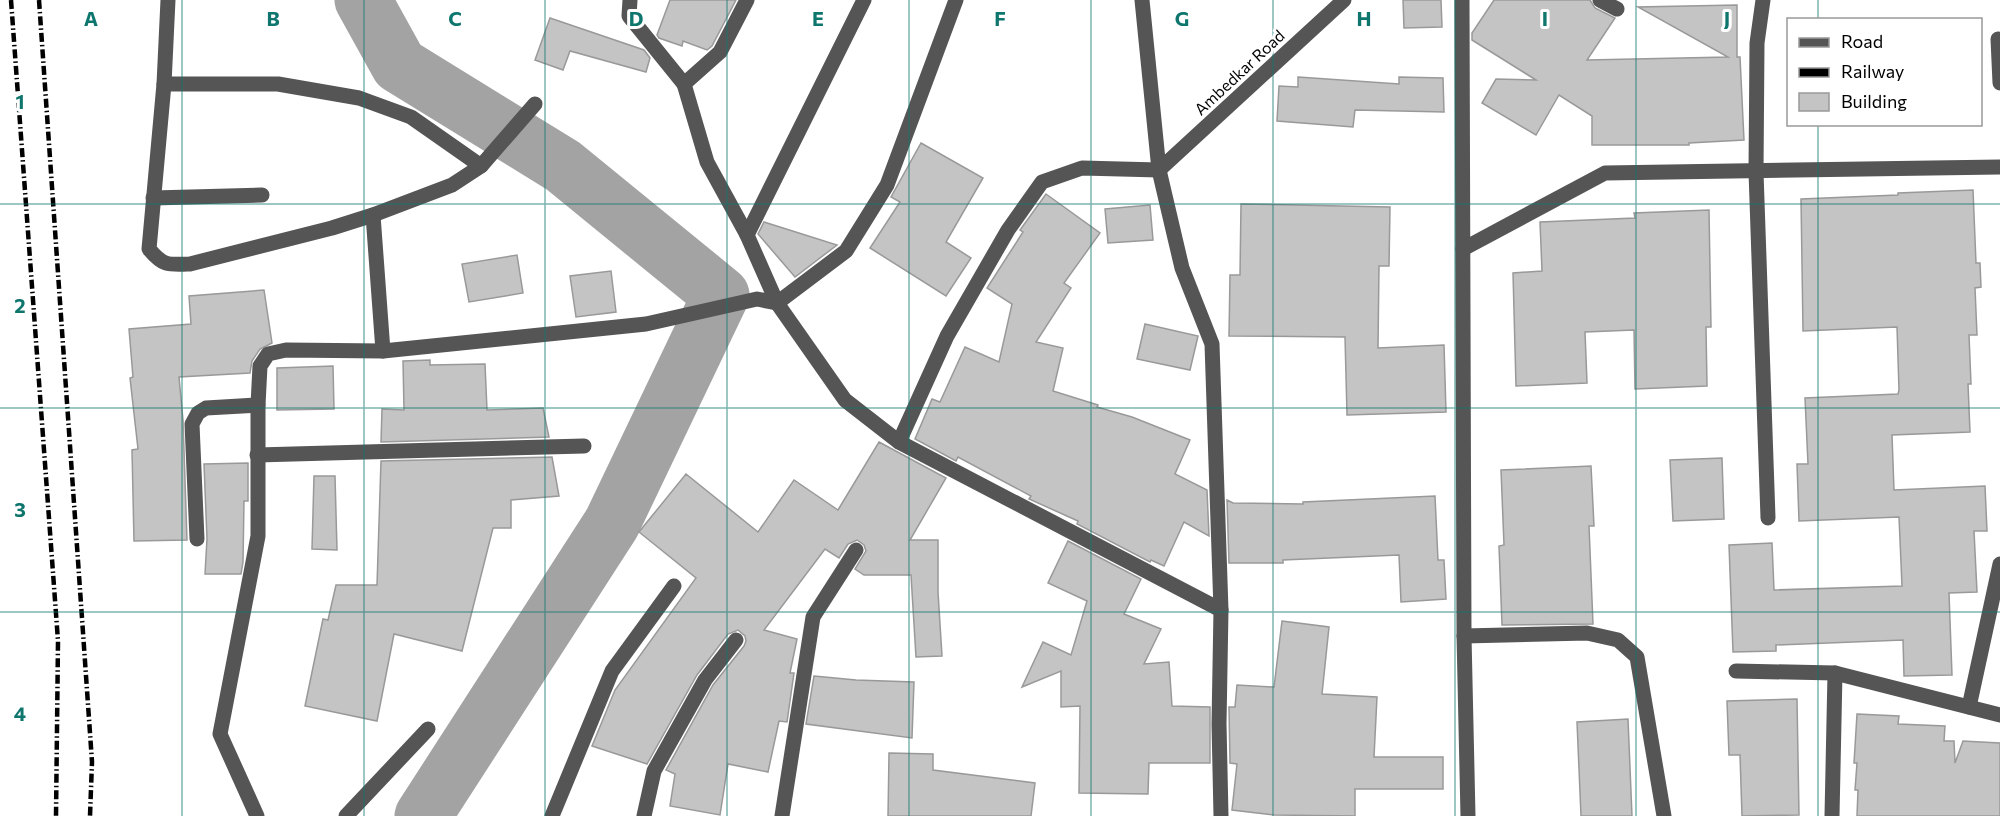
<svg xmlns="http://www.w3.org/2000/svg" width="2000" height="816" font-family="Commissioner,sans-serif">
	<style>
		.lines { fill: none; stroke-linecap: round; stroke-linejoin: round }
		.river { stroke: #a3a3a3; stroke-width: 57 }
		.building { fill: #c4c4c4; stroke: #999; stroke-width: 1.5 }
		.minor { stroke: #555; stroke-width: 15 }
		.rail { stroke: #000; stroke-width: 4.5; stroke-dasharray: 9 3 1.5 3; stroke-linecap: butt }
		.grid { fill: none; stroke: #0f766e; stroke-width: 1.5; stroke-opacity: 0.55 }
		.labels { text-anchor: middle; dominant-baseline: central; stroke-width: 6; stroke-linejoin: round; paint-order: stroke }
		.street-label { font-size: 16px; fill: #000; stroke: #fff }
		.grid-label { font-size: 20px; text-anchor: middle; font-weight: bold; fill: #0f766e; stroke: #fff; stroke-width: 6; stroke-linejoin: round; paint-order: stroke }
	</style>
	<rect width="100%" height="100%" fill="#fff"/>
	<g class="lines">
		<path class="river" d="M 363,0 L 399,65 L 563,166 L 721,295 L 612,523 L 423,816"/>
	</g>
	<g class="building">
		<path d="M 670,0 L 736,0 L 712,46 L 707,50 L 683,41 L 682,46 L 659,38 L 657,35 Z"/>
		<path d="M 1403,0 L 1441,0 L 1442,27 L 1404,28 Z"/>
		<path d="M 1494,0 L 1590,0 L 1595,8 L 1615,18 L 1587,60 L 1728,57 L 1638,7 L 1737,5 L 1737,57 L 1740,57 L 1744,140 L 1689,143 L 1689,145 L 1592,145 L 1592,116 L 1559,95 L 1536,135 L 1482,103 L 1496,79 L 1536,80 L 1472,40 L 1472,33 Z"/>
		<path d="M 550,18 L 644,50 L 650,58 L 646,72 L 570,51 L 563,70 L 535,60 Z"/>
		<path d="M 1298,77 L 1399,84 L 1399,77 L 1443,78 L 1444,112 L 1355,110 L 1353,127 L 1277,121 L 1279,86 L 1298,87 Z"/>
		<path d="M 921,143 L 983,178 L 946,242 L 971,258 L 946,296 L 870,248 L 900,202 L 891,197 Z"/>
		<path d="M 1973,190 L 1976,263 L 1980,263 L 1981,287 L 1975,288 L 1977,335 L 1969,335 L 1971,384 L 1968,384 L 1970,432 L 1892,435 L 1894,490 L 1985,486 L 1987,531 L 1974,531 L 1977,592 L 1949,593 L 1952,675 L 1904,676 L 1903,640 L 1776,645 L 1776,651 L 1733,652 L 1729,545 L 1772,543 L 1774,590 L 1902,586 L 1899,517 L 1799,521 L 1797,464 L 1808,464 L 1805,398 L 1898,394 L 1899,390 L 1897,327 L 1803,331 L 1801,199 L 1898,195 L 1898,193 Z"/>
		<path d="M 1046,194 L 1100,233 L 1064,283 L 1071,288 L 1036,342 L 1063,348 L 1053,391 L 1098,405 L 1097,407 L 1132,417 L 1190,440 L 1175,474 L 1207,490 L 1209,536 L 1184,522 L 1164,566 L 1151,560 L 1150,562 L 1077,524 L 1078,521 L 1029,499 L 1031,496 L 958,457 L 956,461 L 915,439 L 932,399 L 940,402 L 965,347 L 999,362 L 1012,304 L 987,288 L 1023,232 L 1020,230 Z"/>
		<path d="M 1241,204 L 1390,207 L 1389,266 L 1379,266 L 1378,348 L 1444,345 L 1446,412 L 1347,415 L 1345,337 L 1229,336 L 1230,275 L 1240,275 Z"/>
		<path d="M 1150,205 L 1153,240 L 1108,243 L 1105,209 Z"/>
		<path d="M 1709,210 L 1711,327 L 1706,327 L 1707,386 L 1635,389 L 1634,330 L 1585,332 L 1587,383 L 1516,386 L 1513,273 L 1542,271 L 1540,222 L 1635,218 L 1634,213 Z"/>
		<path d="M 764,222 L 837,245 L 795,277 L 758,234 Z"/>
		<path d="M 517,255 L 523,293 L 469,302 L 462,264 Z"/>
		<path d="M 611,271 L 616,312 L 576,317 L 570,276 Z"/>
		<path d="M 264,290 L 272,343 L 260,349 L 252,361 L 250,373 L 179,377 L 183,420 L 187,540 L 134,541 L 132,450 L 138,449 L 130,378 L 133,377 L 129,329 L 191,324 L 189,296 Z"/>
		<path d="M 1145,324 L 1198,336 L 1190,370 L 1137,359 Z"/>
		<path d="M 430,360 L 430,365 L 485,364 L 487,410 L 543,408 L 549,437 L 381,442 L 382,409 L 404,410 L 403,361 Z"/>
		<path d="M 333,366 L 334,409 L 277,410 L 277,368 Z"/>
		<path d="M 879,442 L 946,478 L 910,540 L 938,540 L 938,592 L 942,656 L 916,657 L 911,575 L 864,575 L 855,569 L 866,551 L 864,545 L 857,540 L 848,544 L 839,558 L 825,549 L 764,630 L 797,639 L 790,673 L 794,673 L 787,722 L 779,721 L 768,772 L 728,764 L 720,815 L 670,806 L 675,774 L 666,770 L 713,685 L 744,646 L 746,641 L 745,636 L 738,630 L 728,634 L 697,675 L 647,764 L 592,746 L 615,690 L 696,578 L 639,532 L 686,474 L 758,532 L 794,480 L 838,510 Z"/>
		<path d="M 552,457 L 559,496 L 511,500 L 511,528 L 493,528 L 462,651 L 394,634 L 377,721 L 305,706 L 323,619 L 328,620 L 336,585 L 377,585 L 381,461 Z"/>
		<path d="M 1722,458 L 1724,519 L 1673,521 L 1670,460 Z"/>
		<path d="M 248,463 L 248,501 L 244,501 L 243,562 L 241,574 L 205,574 L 207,539 L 204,464 Z"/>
		<path d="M 1591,466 L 1594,526 L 1589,526 L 1593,624 L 1502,625 L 1499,546 L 1504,545 L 1501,470 Z"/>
		<path d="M 314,476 L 335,476 L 337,550 L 312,549 Z"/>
		<path d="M 1435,496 L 1438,560 L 1444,560 L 1446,599 L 1401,602 L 1399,555 L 1283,560 L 1283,563 L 1229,563 L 1227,500 L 1233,503 L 1303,504 L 1303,502 Z"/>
		<path d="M 1068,541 L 1141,579 L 1124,614 L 1161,629 L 1144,664 L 1169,662 L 1172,706 L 1210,707 L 1210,763 L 1149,763 L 1148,794 L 1079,793 L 1080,706 L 1061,707 L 1061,671 L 1022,687 L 1043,642 L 1071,655 L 1087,601 L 1048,583 Z"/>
		<path d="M 1282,621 L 1329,627 L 1322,694 L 1377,697 L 1374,757 L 1443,757 L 1443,789 L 1355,789 L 1355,816 L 1274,815 L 1232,810 L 1237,764 L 1230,763 L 1229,707 L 1235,707 L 1237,685 L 1274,687 Z"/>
		<path d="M 814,676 L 856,680 L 914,682 L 912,738 L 806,724 Z"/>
		<path d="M 1797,699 L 1799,815 L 1742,816 L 1740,755 L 1729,755 L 1727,701 Z"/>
		<path d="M 1857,714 L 1899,716 L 1898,724 L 1945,726 L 1944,741 L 1954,741 L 1955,763 L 1963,741 L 2000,743 L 2000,816 L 1857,816 L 1858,790 L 1855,790 L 1857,763 L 1854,763 Z"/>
		<path d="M 1628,719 L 1632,816 L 1581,816 L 1577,722 Z"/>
		<path d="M 889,753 L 933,754 L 933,770 L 1035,783 L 1031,816 L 888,816 Z"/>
	</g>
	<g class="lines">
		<g class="minor">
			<path d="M 168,0 L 164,84 L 149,249 C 163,266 168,265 190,264 L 332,228 L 373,215 L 452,185 L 481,166 L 535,104"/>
			<path d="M 630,0 L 629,16 L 684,84 L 707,162 L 747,235 L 777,303 L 845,400 L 899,442 L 1221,610"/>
			<path d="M 1142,0 L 1159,170 L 1182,268 L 1212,344 L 1221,610 L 1219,724 L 1221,816"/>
			<path d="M 1462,0 L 1464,636 L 1468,816"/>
			<path d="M 1600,0 L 1617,9"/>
			<path d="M 1763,0 L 1757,43 L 1756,172 L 1768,518"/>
			<path d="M 1998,39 L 2000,83"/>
			<path d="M 164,84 L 278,84 L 359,98 L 411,117 L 481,166"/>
			<path d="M 684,84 L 720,52 L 747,0"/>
			<path d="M 153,198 L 262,195"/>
			<path d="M 373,215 L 383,351"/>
			<path d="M 747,235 L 864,0"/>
			<path d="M 1463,249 L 1605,173 L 2000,167"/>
			<path d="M 899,442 L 947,336 L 1008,230 L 1042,182 L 1082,168 L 1159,170 L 1344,0"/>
			<path d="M 257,455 L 584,446"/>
			<path d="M 197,539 L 192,424 L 198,413 L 206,408 L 258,405"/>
			<path d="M 1464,636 L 1587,633 L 1618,640 L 1637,657 L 1664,816"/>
			<path d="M 1736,671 L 1835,673 L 2000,715"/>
			<path d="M 1969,707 L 2000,564"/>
			<path d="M 257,816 L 220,734 L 258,536 L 258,405 L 260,366 L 268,354 L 286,350 L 383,351 L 646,324 L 757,299 L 777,303 L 846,251 L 887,185 L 956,0"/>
			<path d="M 346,816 L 428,729"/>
			<path d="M 552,816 L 612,671 L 674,586"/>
			<path d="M 644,816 L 654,771 L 705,680 L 736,640"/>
			<path d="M 782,816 L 813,617 L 856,550"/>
			<path d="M 1832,816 L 1835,673"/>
		</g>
		<g class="rail">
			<path d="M 11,0 L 58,641 L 56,816"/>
			<path d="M 39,0 L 92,762 L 90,816"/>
		</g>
	</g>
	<path class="grid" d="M 182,0 L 182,816M 364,0 L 364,816M 545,0 L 545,816M 727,0 L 727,816M 909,0 L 909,816M 1091,0 L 1091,816M 1273,0 L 1273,816M 1455,0 L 1455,816M 1636,0 L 1636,816M 1818,0 L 1818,20M 1818,124 L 1818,816M 0,204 L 2000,204M 0,408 L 2000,408M 0,612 L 2000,612"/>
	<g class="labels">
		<g class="street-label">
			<text transform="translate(1239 72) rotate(-43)">Ambedkar Road</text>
		</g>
	</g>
	<g class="grid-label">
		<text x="91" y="26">A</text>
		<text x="273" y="26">B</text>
		<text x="455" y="26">C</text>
		<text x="636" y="26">D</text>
		<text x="818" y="26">E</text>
		<text x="1000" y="26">F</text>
		<text x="1182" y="26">G</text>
		<text x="1364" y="26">H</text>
		<text x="1545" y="26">I</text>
		<text x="1727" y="26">J</text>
		<text x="20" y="109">1</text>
		<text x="20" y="313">2</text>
		<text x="20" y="517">3</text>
		<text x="20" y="721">4</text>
	</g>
	<rect x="1787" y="18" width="195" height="108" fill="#ffffff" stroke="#999999" stroke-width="1.5"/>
	<rect x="1799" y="38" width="30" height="9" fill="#555555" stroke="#999999" stroke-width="1.5"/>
	<text x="1841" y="48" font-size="18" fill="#000000">Road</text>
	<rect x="1799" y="68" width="30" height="9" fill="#000000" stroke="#999999" stroke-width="1.5"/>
	<text x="1841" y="78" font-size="18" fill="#000000">Railway</text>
	<rect x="1799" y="93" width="30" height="18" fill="#c4c4c4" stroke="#999999" stroke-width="1.5"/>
	<text x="1841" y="108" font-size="18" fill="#000000">Building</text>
</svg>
